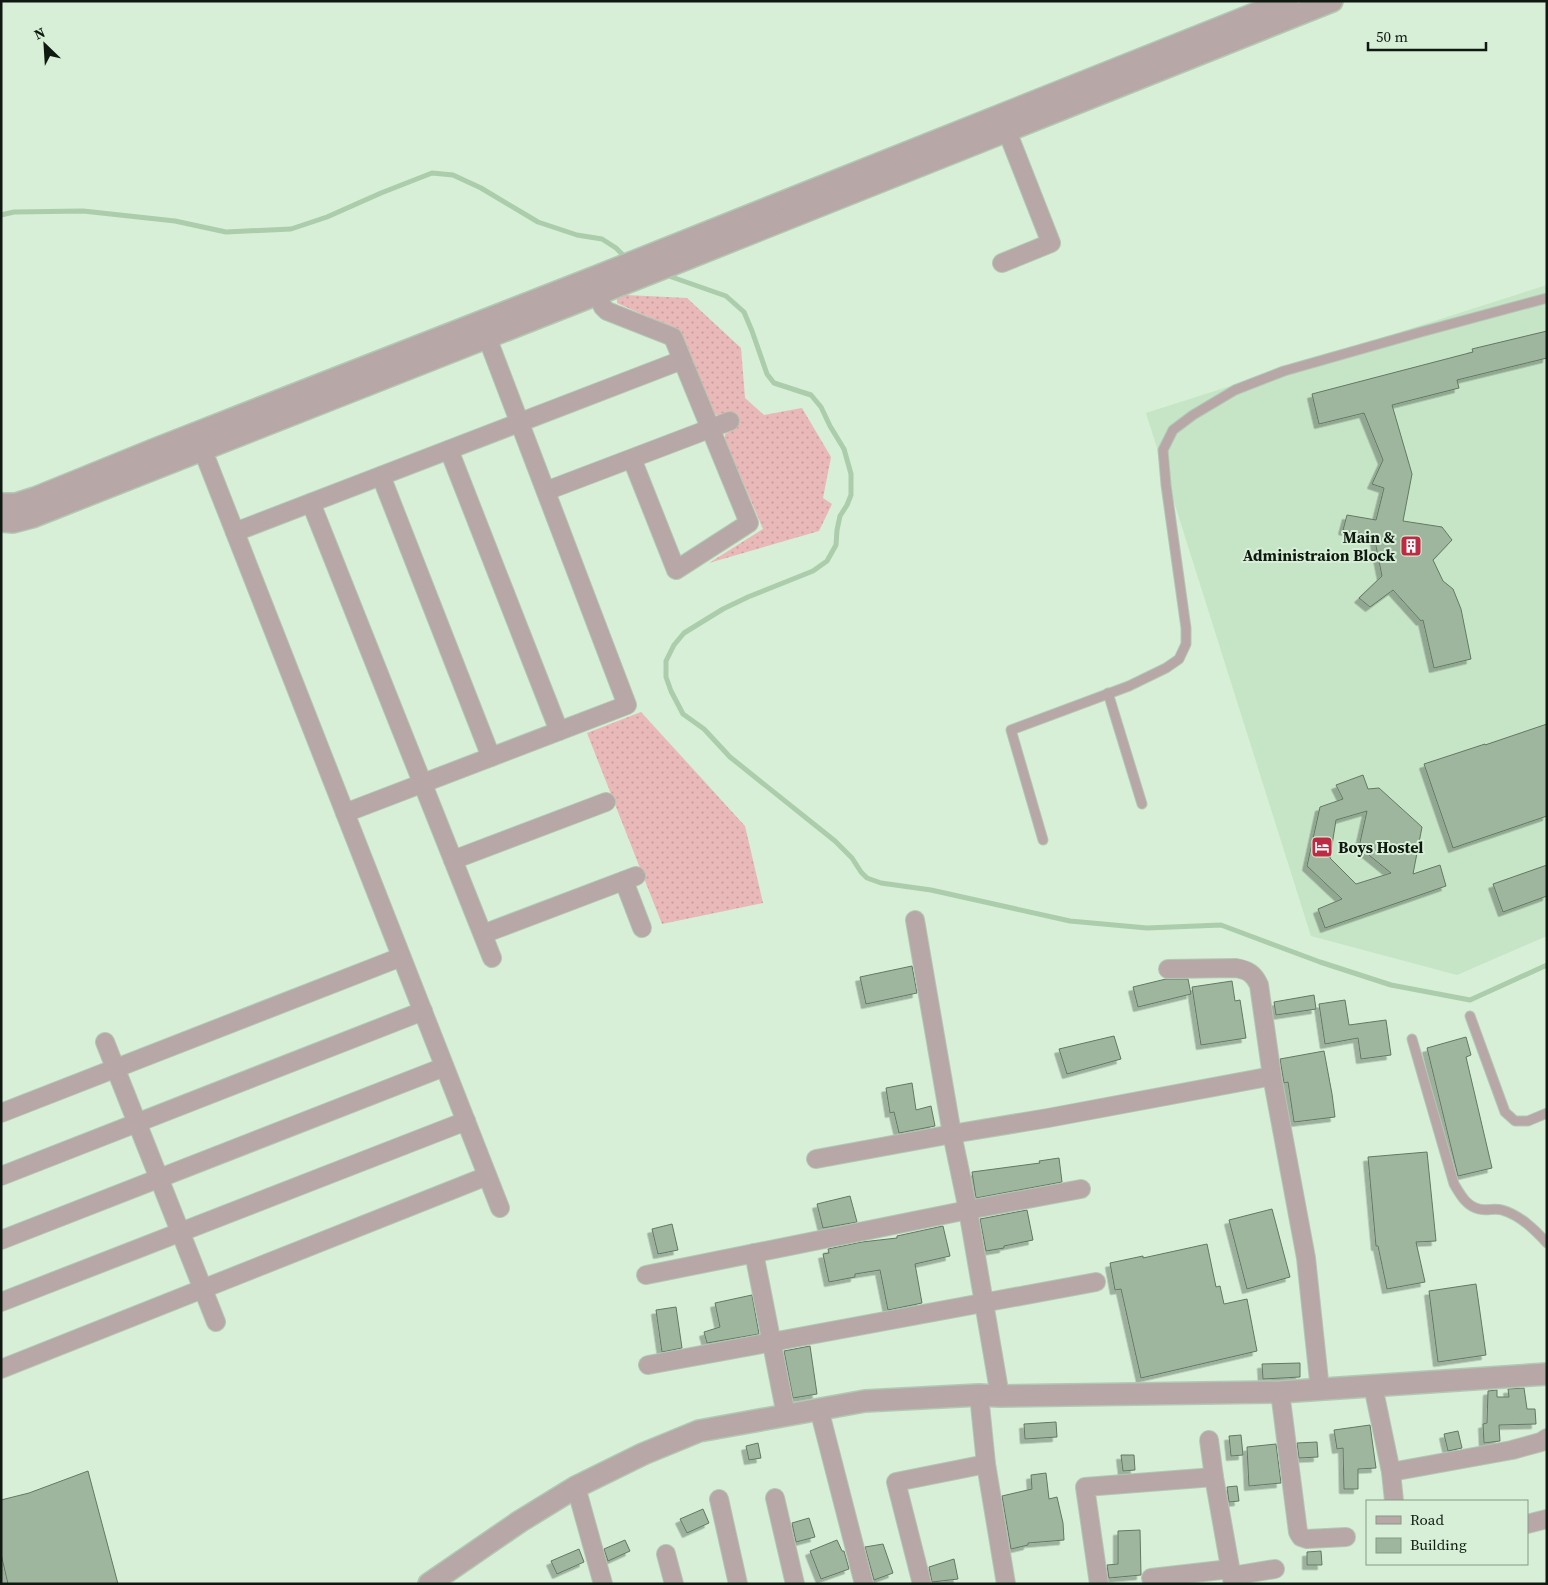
<svg xmlns="http://www.w3.org/2000/svg" width="1548" height="1585" font-family="'Source Serif 4',serif">
	<style>
		.built { fill: #c6e4c6 }
		.grass { fill: url(#grass-dots) }
		.lines { fill: none; stroke-linecap: round; stroke-linejoin: round }
		.stream { stroke: #abcdac; stroke-width: 5 }
		.building { fill: #9eb69e; stroke: #637863; fill-rule: evenodd; filter: url(#shadow) }
		.service-casing { stroke: #b2c8b3; stroke-width: 11 }
		.minor-casing { stroke: #b2c8b3; stroke-width: 20 }
		.tertiary-casing { stroke: #b2c8b3; stroke-width: 24 }
		.service { stroke: #b7a7a7; stroke-width: 9 }
		.minor { stroke: #b7a7a7; stroke-width: 18 }
		.tertiary { stroke: #b7a7a7; stroke-width: 21 }
		.labels { text-anchor: middle; dominant-baseline: central; stroke-width: 4; stroke-linejoin: round; paint-order: stroke }
		.poi-label { font-size: 16px; font-weight: bold; fill: #101911; stroke: #d6efd6; text-anchor: end }
	</style>
	<defs>
		<pattern id="grass-dots" width="8" height="8" patternUnits="userSpaceOnUse" patternTransform="scale(1.25)"><rect width="8" height="8" fill="#e9b8b8"/><path d="M2 2h.1M6 6h.1" fill="none" stroke="#c79e9d" stroke-width="1.8" stroke-linecap="round"/></pattern>
		<filter id="shadow"><feDropShadow dx="-4.5" dy="4.5" stdDeviation="0" flood-color="#0004"/></filter>
	</defs>
	<rect width="100%" height="100%" fill="#d6efd6"/>
	<path class="built" d="M 1547,285 L 1547,936 L 1457,975 L 1311,936 L 1146,413 Z"/>
	<g class="grass">
		<path d="M 626,295 L 687,298 L 741,348 L 745,398 L 764,415 L 802,408 L 831,457 L 823,498 L 832,504 L 819,531 L 709,563 L 763,529 L 725,440 L 725,434 L 734,429 L 721,415 L 716,415 L 714,413 L 677,330 L 617,303 L 617,299 Z"/>
		<path d="M 641,712 L 745,826 L 763,903 L 662,924 L 587,733 Z"/>
	</g>
	<g class="lines">
		<g class="stream">
			<path d="M 1,215 L 14,212 L 83,211 L 175,221 L 226,232 L 291,229 L 327,217 L 381,193 L 432,173 L 453,175 L 481,188 L 538,222 L 577,235 L 602,239 L 616,248 L 626,258"/>
			<path d="M 666,275 L 726,296 L 744,312 L 752,331 L 767,374 L 774,383 L 811,395 L 821,407 L 830,426 L 844,449 L 851,474 L 851,495 L 847,505 L 840,516 L 837,530 L 836,545 L 827,561 L 813,571 L 748,597 L 723,609 L 684,633 L 674,645 L 666,661 L 666,677 L 671,691 L 683,714 L 704,729 L 730,757 L 835,841 L 852,858 L 861,872 L 867,878 L 881,883 L 931,890 L 1070,921 L 1147,928 L 1221,925 L 1320,962 L 1391,985 L 1470,1000 L 1547,965"/>
		</g>
	</g>
	<g class="building">
		<path d="M 1547,331 L 1547,358 L 1457,380 L 1459,388 L 1392,405 L 1412,474 L 1403,521 L 1442,527 L 1452,540 L 1433,560 L 1443,581 L 1453,589 L 1461,609 L 1471,659 L 1434,668 L 1423,620 L 1421,621 L 1393,590 L 1370,607 L 1359,598 L 1382,576 L 1374,536 L 1343,530 L 1347,515 L 1376,520 L 1384,488 L 1372,484 L 1383,460 L 1364,413 L 1319,424 L 1312,394 L 1473,352 L 1472,349 Z"/>
		<path d="M 1547,724 L 1547,816 L 1453,848 L 1424,764 L 1485,744 L 1485,745 Z"/>
		<path d="M 1363,775 L 1368,789 L 1379,788 L 1422,827 L 1413,874 L 1440,865 L 1446,886 L 1325,928 L 1318,909 L 1342,899 L 1307,866 L 1320,807 L 1343,799 L 1336,785 ZM 1367,811 L 1359,847 L 1391,873 L 1356,884 L 1330,858 L 1336,820 Z"/>
		<path d="M 1547,865 L 1547,896 L 1503,912 L 1493,884 Z"/>
		<path d="M 912,966 L 917,993 L 866,1004 L 860,977 Z"/>
		<path d="M 1166,979 L 1188,979 L 1191,994 L 1138,1007 L 1133,987 Z"/>
		<path d="M 1232,981 L 1235,1001 L 1240,1000 L 1246,1038 L 1201,1045 L 1192,987 Z"/>
		<path d="M 1314,995 L 1316,1009 L 1276,1015 L 1274,1002 Z"/>
		<path d="M 1345,1000 L 1349,1025 L 1386,1020 L 1391,1055 L 1361,1059 L 1358,1038 L 1325,1044 L 1319,1004 Z"/>
		<path d="M 1114,1036 L 1121,1059 L 1067,1074 L 1059,1049 Z"/>
		<path d="M 1466,1037 L 1471,1055 L 1466,1057 L 1492,1168 L 1458,1176 L 1427,1048 Z"/>
		<path d="M 1324,1051 L 1332,1094 L 1335,1117 L 1294,1122 L 1288,1082 L 1284,1083 L 1280,1059 Z"/>
		<path d="M 912,1083 L 916,1110 L 931,1106 L 935,1126 L 899,1133 L 894,1112 L 890,1113 L 886,1088 Z"/>
		<path d="M 1427,1152 L 1436,1241 L 1416,1242 L 1425,1282 L 1387,1289 L 1378,1246 L 1376,1246 L 1368,1157 Z"/>
		<path d="M 1059,1158 L 1062,1182 L 976,1198 L 972,1172 L 1040,1163 L 1039,1161 Z"/>
		<path d="M 850,1196 L 857,1222 L 823,1228 L 817,1204 Z"/>
		<path d="M 1272,1209 L 1290,1277 L 1247,1289 L 1229,1220 Z"/>
		<path d="M 1027,1210 L 1033,1240 L 1004,1246 L 1004,1248 L 986,1251 L 980,1219 Z"/>
		<path d="M 672,1224 L 678,1250 L 658,1254 L 652,1229 Z"/>
		<path d="M 943,1226 L 950,1256 L 915,1264 L 922,1303 L 888,1310 L 880,1270 L 855,1274 L 855,1277 L 829,1282 L 823,1254 L 829,1253 L 828,1249 L 862,1242 L 897,1238 L 897,1236 Z"/>
		<path d="M 1207,1244 L 1216,1287 L 1220,1286 L 1224,1304 L 1247,1299 L 1257,1351 L 1141,1378 L 1121,1289 L 1115,1290 L 1110,1263 L 1143,1256 L 1143,1258 Z"/>
		<path d="M 1476,1284 L 1486,1355 L 1438,1362 L 1429,1291 Z"/>
		<path d="M 752,1295 L 759,1334 L 707,1343 L 704,1332 L 720,1327 L 715,1303 Z"/>
		<path d="M 676,1307 L 682,1348 L 662,1352 L 656,1310 Z"/>
		<path d="M 810,1346 L 817,1394 L 793,1398 L 784,1351 Z"/>
		<path d="M 1300,1363 L 1300,1377 L 1263,1379 L 1262,1364 Z"/>
		<path d="M 1524,1388 L 1527,1409 L 1535,1409 L 1536,1424 L 1499,1425 L 1500,1441 L 1484,1443 L 1483,1424 L 1487,1423 L 1488,1391 L 1497,1390 L 1497,1397 L 1509,1397 L 1508,1389 Z"/>
		<path d="M 1056,1422 L 1057,1437 L 1025,1439 L 1024,1424 Z"/>
		<path d="M 1370,1425 L 1376,1468 L 1358,1469 L 1358,1489 L 1344,1489 L 1343,1448 L 1337,1449 L 1334,1430 Z"/>
		<path d="M 1458,1431 L 1462,1448 L 1448,1451 L 1444,1434 Z"/>
		<path d="M 1241,1435 L 1243,1455 L 1231,1456 L 1229,1436 Z"/>
		<path d="M 1317,1442 L 1318,1457 L 1299,1458 L 1297,1443 Z"/>
		<path d="M 758,1443 L 761,1458 L 749,1460 L 746,1446 Z"/>
		<path d="M 1276,1444 L 1281,1483 L 1249,1486 L 1247,1447 Z"/>
		<path d="M 1121,1455 L 1134,1455 L 1135,1470 L 1123,1471 Z"/>
		<path d="M 88,1471 L 118,1584 L 8,1584 L 1,1554 L 1,1500 L 29,1493 Z"/>
		<path d="M 1046,1473 L 1049,1499 L 1057,1497 L 1063,1523 L 1064,1540 L 1028,1543 L 1028,1545 L 1011,1549 L 1002,1496 L 1032,1489 L 1031,1475 Z"/>
		<path d="M 1237,1486 L 1239,1501 L 1229,1502 L 1227,1487 Z"/>
		<path d="M 703,1509 L 709,1523 L 687,1533 L 680,1519 Z"/>
		<path d="M 809,1518 L 815,1537 L 796,1542 L 792,1523 Z"/>
		<path d="M 1140,1530 L 1141,1575 L 1109,1578 L 1107,1565 L 1118,1564 L 1118,1531 Z"/>
		<path d="M 625,1540 L 630,1551 L 608,1561 L 604,1549 Z"/>
		<path d="M 837,1540 L 842,1551 L 844,1551 L 849,1569 L 821,1579 L 810,1551 Z"/>
		<path d="M 883,1544 L 893,1573 L 874,1580 L 865,1547 Z"/>
		<path d="M 579,1549 L 584,1562 L 557,1574 L 551,1561 Z"/>
		<path d="M 1321,1551 L 1322,1565 L 1307,1565 L 1307,1552 Z"/>
		<path d="M 954,1559 L 958,1579 L 932,1582 L 929,1567 Z"/>
	</g>
	<g class="lines">
		<g class="service-casing">
			<g id="service">
				<path d="M 1108,693 L 1142,804"/>
				<path d="M 1043,840 L 1011,730 L 1129,686 L 1166,668 L 1179,659 L 1186,644 L 1186,628 L 1166,485 L 1163,450 L 1173,430 L 1193,415 L 1235,390 L 1284,371 L 1421,332 L 1547,298"/>
				<path d="M 1470,1016 L 1505,1112 L 1515,1121 L 1528,1121 L 1547,1113"/>
				<path d="M 1412,1039 L 1454,1184 C 1460,1194 1466,1206 1479,1209 C 1486,1211 1495,1208 1502,1210 C 1520,1215 1535,1230 1547,1243"/>
			</g>
		</g>
		<g class="minor-casing">
			<g id="minor">
				<path d="M 1002,263 L 1051,243 L 1007,131"/>
				<path d="M 597,295 L 603,307 L 607,311 L 673,337 L 749,523 L 676,570 L 632,459"/>
				<path d="M 198,438 L 500,1208"/>
				<path d="M 449,450 L 559,731"/>
				<path d="M 381,476 L 491,757"/>
				<path d="M 546,491 L 730,421"/>
				<path d="M 311,503 L 492,958"/>
				<path d="M 235,532 L 682,360"/>
				<path d="M 345,813 L 627,705 L 487,337"/>
				<path d="M 453,860 L 606,802"/>
				<path d="M 624,881 L 642,928"/>
				<path d="M 915,920 L 952,1134 L 968,1210 L 1000,1396"/>
				<path d="M 483,934 L 636,876"/>
				<path d="M 1168,969 L 1236,968 C 1248,970 1254,974 1259,985 L 1272,1076 L 1306,1258 L 1320,1390"/>
				<path d="M 105,1042 L 216,1322"/>
				<path d="M 1,1113 L 401,957"/>
				<path d="M 816,1159 L 952,1134 L 1048,1118 L 1272,1076"/>
				<path d="M 1,1176 L 423,1011"/>
				<path d="M 1,1240 L 444,1067"/>
				<path d="M 754,1253 L 786,1415"/>
				<path d="M 646,1275 L 968,1210 L 1081,1189"/>
				<path d="M 1,1302 L 466,1121"/>
				<path d="M 648,1365 L 1096,1282"/>
				<path d="M 1,1369 L 487,1176"/>
				<path d="M 1373,1386 L 1391,1472 L 1394,1501"/>
				<path d="M 1280,1392 L 1298,1532 L 1301,1537 L 1307,1539 L 1346,1537"/>
				<path d="M 979,1395 L 986,1464 L 1006,1584"/>
				<path d="M 819,1409 L 864,1584"/>
				<path d="M 1209,1440 L 1214,1477"/>
				<path d="M 1391,1472 L 1512,1450 L 1541,1442 L 1547,1438"/>
				<path d="M 576,1487 L 603,1584"/>
				<path d="M 775,1498 L 795,1584"/>
				<path d="M 719,1499 L 738,1584"/>
				<path d="M 1527,1524 L 1547,1519"/>
				<path d="M 666,1554 L 674,1584"/>
				<path d="M 1232,1576 L 1275,1569"/>
				<path d="M 1151,1578 L 1230,1569"/>
				<path d="M 922,1584 L 896,1482 L 986,1464"/>
				<path d="M 1099,1584 L 1085,1487 L 1214,1477 L 1233,1584"/>
			</g>
		</g>
		<g class="tertiary-casing">
			<g id="tertiary">
				<path d="M 1,504 L 16,504 L 35,498 L 153,450 L 598,276 L 1287,1"/>
				<path d="M 1,521 L 13,522 L 32,517 L 676,263 L 1332,1"/>
				<path d="M 429,1584 L 519,1522 L 576,1487 L 643,1454 L 699,1431 L 865,1401 L 979,1395 L 1000,1396 L 1280,1392 L 1547,1374"/>
			</g>
		</g>
		<use href="#service" class="service"/>
		<use href="#minor" class="minor"/>
		<use href="#tertiary" class="tertiary"/>
	</g>
	<defs>
		<g id="building-square" transform="scale(1.125)"><rect x="-9" y="-9" width="18" height="18" rx="4" fill="#bc2b43" stroke="#d6efd6"/><path d="M-4-6H4V6H1V3H-1V6H-4ZM-2.5-4.3h1.7v1.8h-1.7ZM.8-4.3h1.7v1.8H.8ZM-2.5-1h1.7V.8h-1.7ZM.8-1h1.7V.8H.8Z" fill="#fff"/></g>
		<g id="hotel-square" transform="scale(1.125)"><rect x="-9" y="-9" width="18" height="18" rx="4" fill="#bc2b43" stroke="#d6efd6"/><path d="M-6-4.5h1.5V1H6V5H4.5V3h-9V5H-6ZM-4 0a1.8 1.8 0 1 1 3.6 0ZM.5 0V-2.5h3Q6-2.5 6 0Z" fill="#fff"/></g>
	</defs>
	<g fill-rule="evenodd">
		<use href="#building-square" x="1411" y="546"/>
		<use href="#hotel-square" x="1322" y="847"/>
	</g>
	<g class="labels">
		<g class="poi-label">
			<text x="1395" y="537">Main &amp;<tspan x="1395" dy="18">Administraion Block</tspan></text>
			<text x="1338" y="847" text-anchor="start">Boys Hostel</text>
		</g>
	</g>
	<rect width="1548" height="1585" fill="none" stroke="#101911" stroke-width="5"/>
	<rect x="1366" y="1500" width="162" height="65" fill="#d6efd6" stroke="#879987"/>
	<rect x="1376" y="1516" width="25" height="8" fill="#b7a7a7" stroke="#879987"/>
	<text x="1410" y="1525" font-size="15" fill="#101911">Road</text>
	<rect x="1376" y="1538" width="25" height="15" fill="#9eb69e" stroke="#879987"/>
	<text x="1410" y="1550" font-size="15" fill="#101911">Building</text>
	<g transform="translate(45 45) rotate(335)" stroke="#d6efd6" stroke-width="4" paint-order="stroke">
	<path d="M0-4L9 19L0 12L-9 19Z" fill="#101911"/>
	<text y="-8" font-size="14" font-weight="bold" text-anchor="middle" fill="#101911">N</text>
	</g>
	<path d="M1368 42v8h118v-8" fill="none" stroke="#101911" stroke-width="2.5"/>
	<text x="1376" y="42" font-size="15" fill="#101911" stroke="#d6efd6" stroke-width="4" paint-order="stroke">50 m</text>
</svg>
